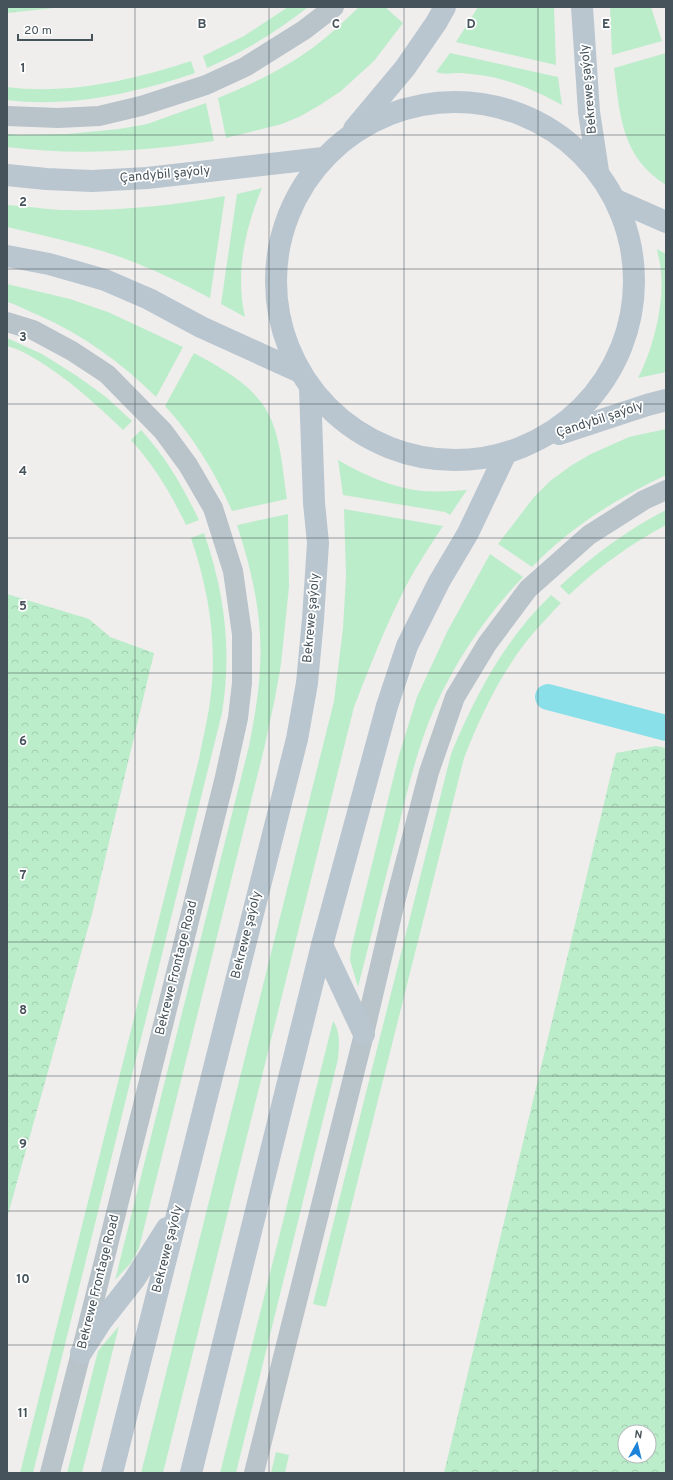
<svg xmlns="http://www.w3.org/2000/svg" width="673" height="1480" font-family="Overpass,sans-serif">
	<style>
		.green { fill: #bcedca }
		.forest { fill: url(#forest-crowns); fill-rule: evenodd }
		.lines { fill: none; stroke-linecap: round; stroke-linejoin: round }
		.canal { stroke: #8ae0e9; stroke-width: 26 }
		.minor { stroke: #b9c3ca; stroke-width: 20 }
		.secondary { stroke: #b9c6cf; stroke-width: 22 }
		.grid { fill: none; stroke: #46535a; stroke-width: 1; stroke-opacity: 0.55 }
		.labels { text-anchor: middle; dominant-baseline: central; stroke-width: 3.5; stroke-linejoin: round; paint-order: stroke }
		.street-label { font-size: 13px; fill: #46535a; stroke: #fff }
		.grid-label { font-size: 13px; text-anchor: middle; font-weight: bold; fill: #46535a; stroke: #fff; stroke-width: 3.5; stroke-linejoin: round; paint-order: stroke }
	</style>
	<defs>
		<pattern id="forest-crowns" width="20" height="18" patternUnits="userSpaceOnUse"><rect width="20" height="18" fill="#bcedca"/><path d="M2 6a3 3 0 1 1 6 0M12 15a3 3 0 1 1 6 0" fill="none" stroke="#a3cdb0"/></pattern>
	</defs>
	<rect width="100%" height="100%" fill="#f0eded"/>
	<g class="green">
		<path d="M 288,7 L 308,7 C 277,32 243,52 207,68 L 203,56 L 244,36 Z"/>
		<path d="M 359,7 L 385,7 L 403,23 L 374,61 L 341,91 L 320,105 L 301,116 L 282,124 L 226,138 L 218,98 C 252,84 286,68 315,46 C 331,34 345,20 359,7 Z"/>
		<path d="M 478,7 L 554,7 L 556,65 L 456,42 Z"/>
		<path d="M 610,7 L 651,7 L 662,41 L 612,55 Z"/>
		<path d="M 450,53 L 558,77 L 562,105 C 536,91 509,79 480,75 C 474,74 467,74 461,73 C 452,73 444,75 436,72 Z"/>
		<path d="M 666,53 L 666,185 C 621,157 620,115 614,68 Z"/>
		<path d="M 191,61 L 195,73 C 136,93 70,108 7,100 L 7,87 C 68,95 133,80 191,61 Z"/>
		<path d="M 206,103 L 214,141 C 146,151 76,156 7,147 L 7,134 L 20,135 L 67,134 L 119,129 L 147,124 Z"/>
		<path d="M 262,188 C 245,228 235,274 245,317 L 221,304 L 237,194 Z"/>
		<path d="M 225,196 L 210,298 C 181,283 151,268 120,257 C 84,244 45,236 7,227 L 7,205 C 25,206 44,209 62,210 C 117,211 172,206 225,196 Z"/>
		<path d="M 657,249 L 666,254 L 666,372 L 638,378 C 653,349 664,306 661,273 C 661,265 658,257 657,249 Z"/>
		<path d="M 7,284 L 70,299 L 108,312 L 183,347 L 156,397 C 121,362 83,335 38,315 C 28,311 18,305 7,302 Z"/>
		<path d="M 7,338 L 42,354 L 77,376 L 106,397 L 132,421 L 123,430 C 98,406 74,384 45,365 C 34,358 20,349 7,346 Z"/>
		<path d="M 194,353 C 218,366 244,380 261,402 C 281,428 282,467 287,499 L 232,511 C 216,474 193,436 165,406 Z"/>
		<path d="M 666,429 L 666,475 C 617,498 569,528 532,567 L 498,544 L 534,497 L 550,481 L 572,465 L 591,454 L 629,437 Z"/>
		<path d="M 141,430 C 166,457 183,487 199,520 L 186,525 C 170,492 155,467 131,440 Z"/>
		<path d="M 338,460 C 364,475 392,488 423,491 C 438,492 452,491 467,490 L 450,515 L 445,512 L 343,495 Z"/>
		<path d="M 344,509 L 443,526 C 430,546 417,565 406,586 C 386,625 370,666 354,707 L 163,1473 L 141,1473 L 334,701 L 343,628 L 346,576 Z"/>
		<path d="M 666,510 L 666,525 C 631,544 598,567 569,595 L 560,586 C 592,556 627,530 666,510 Z"/>
		<path d="M 288,514 L 289,587 L 281,664 L 275,698 L 264,749 L 139,1248 L 131,1263 L 115,1280 L 249,746 C 254,720 259,694 260,667 C 263,618 252,571 237,525 Z"/>
		<path d="M 204,533 C 225,594 232,650 222,713 L 33,1473 L 20,1473 L 199,759 C 203,737 209,715 211,693 C 217,640 208,588 191,538 Z"/>
		<path d="M 490,554 L 523,577 C 487,615 457,658 435,707 C 417,748 407,792 396,837 C 383,887 371,937 358,987 L 350,960 L 351,949 L 399,755 L 417,697 L 448,630 Z"/>
		<path d="M 551,595 L 561,603 C 549,616 537,628 526,642 C 499,677 480,717 464,758 L 326,1307 L 313,1304 L 451,754 C 475,696 505,639 551,595 Z"/>
		<path d="M 333,1021 C 341,1032 339,1046 338,1059 L 236,1473 L 220,1473 Z"/>
		<path d="M 119,1326 L 82,1473 L 67,1473 L 98,1351 Z"/>
		<path d="M 276,1452 L 289,1455 L 285,1473 L 271,1473 Z"/>
	</g>
	<g class="forest">
		<path d="M 7,7 L 64,7 L 7,13 Z"/>
		<path d="M 7,594 L 89,619 L 110,637 L 154,653 L 92,914 L 7,1218 Z"/>
		<path d="M 656,746 L 666,748 L 666,1473 L 444,1473 L 616,753 ZM 625,1432 L 649,1432 L 649,1456 L 625,1456 Z"/>
	</g>
	<g class="lines">
		<path class="canal" d="M 548,697 L 666,728"/>
		<g class="minor">
			<path d="M 7,116 L 58,118 L 99,116 L 141,106 L 206,85 L 245,67 L 304,30 L 334,7"/>
			<path d="M 7,322 L 33,330 L 72,351 L 107,374 L 163,431 L 188,465 L 213,508 L 233,571 L 242,634 L 242,683 L 238,718 L 225,777 L 81,1353 L 50,1473"/>
			<path d="M 254,1473 L 364,1034 L 395,902 L 429,772 L 455,697 L 487,644 L 528,589 L 589,535 L 644,500 L 666,490"/>
		</g>
		<g class="secondary">
			<path d="M 582,7 L 589,112 L 598,171"/>
			<circle cx="455" cy="281" r="179"/>
			<path d="M 354,129 L 405,68 L 436,23 L 445,7"/>
			<path d="M 7,175 L 46,179 L 92,181 L 147,178 L 323,158"/>
			<path d="M 616,200 L 666,222"/>
			<path d="M 7,256 L 49,264 L 105,280 L 149,299 L 201,327 L 300,372"/>
			<path d="M 559,434 L 647,405 L 666,400"/>
			<path d="M 322,945 L 364,1034"/>
			<path d="M 81,1353 L 101,1322 L 134,1280 L 167,1228"/>
			<path d="M 112,1473 L 297,739 L 307,683 L 313,619 L 318,543 L 314,503 L 310,388"/>
			<path d="M 191,1473 L 322,945 L 387,706 L 407,646 L 439,582 L 468,533 L 506,453"/>
		</g>
	</g>
	<path class="grid" d="M 135,7 L 135,1473M 269,7 L 269,1473M 404,7 L 404,1473M 538,7 L 538,1473M 7,135 L 666,135M 7,269 L 666,269M 7,404 L 666,404M 7,538 L 666,538M 7,673 L 666,673M 7,807 L 666,807M 7,942 L 666,942M 7,1076 L 666,1076M 7,1211 L 666,1211M 7,1345 L 666,1345"/>
	<g class="labels">
		<g class="street-label">
			<text transform="translate(589 89) rotate(-95)">Bekrewe şaýoly</text>
			<text transform="translate(165 175) rotate(-5)">Çandybil şaýoly</text>
			<text transform="translate(600 420) rotate(-18)">Çandybil şaýoly</text>
			<text transform="translate(312 618) rotate(-85)">Bekrewe şaýoly</text>
			<text transform="translate(247 935) rotate(-76)">Bekrewe şaýoly</text>
			<text transform="translate(177 968) rotate(-76)">Bekrewe Frontage Road</text>
			<text transform="translate(168 1249) rotate(-76)">Bekrewe şaýoly</text>
			<text transform="translate(99 1282) rotate(-76)">Bekrewe Frontage Road</text>
		</g>
	</g>
	<g class="grid-label">
		<text x="202" y="28">B</text>
		<text x="336" y="28">C</text>
		<text x="471" y="28">D</text>
		<text x="606" y="28">E</text>
		<text x="23" y="72">1</text>
		<text x="23" y="206">2</text>
		<text x="23" y="341">3</text>
		<text x="23" y="475">4</text>
		<text x="23" y="610">5</text>
		<text x="23" y="745">6</text>
		<text x="23" y="879">7</text>
		<text x="23" y="1014">8</text>
		<text x="23" y="1148">9</text>
		<text x="23" y="1283">10</text>
		<text x="23" y="1417">11</text>
	</g>
	<rect width="673" height="1480" fill="none" stroke="#46535a" stroke-width="16"/>
	<g transform="translate(637 1444) rotate(8)"><circle r="19" fill="#ffffff" stroke="#b5babd"/>
	<path d="M0-3L7 15L0 10L-7 15Z" fill="#1d84da"/>
	<text y="-6" font-size="11" font-weight="bold" text-anchor="middle" fill="#46535a">N</text>
	</g>
	<path d="M18 34v6h74v-6" fill="none" stroke="#46535a" stroke-width="2"/>
	<text x="24" y="34" font-size="12" fill="#46535a" stroke="#ffffff" stroke-width="3" paint-order="stroke">20 m</text>
</svg>
